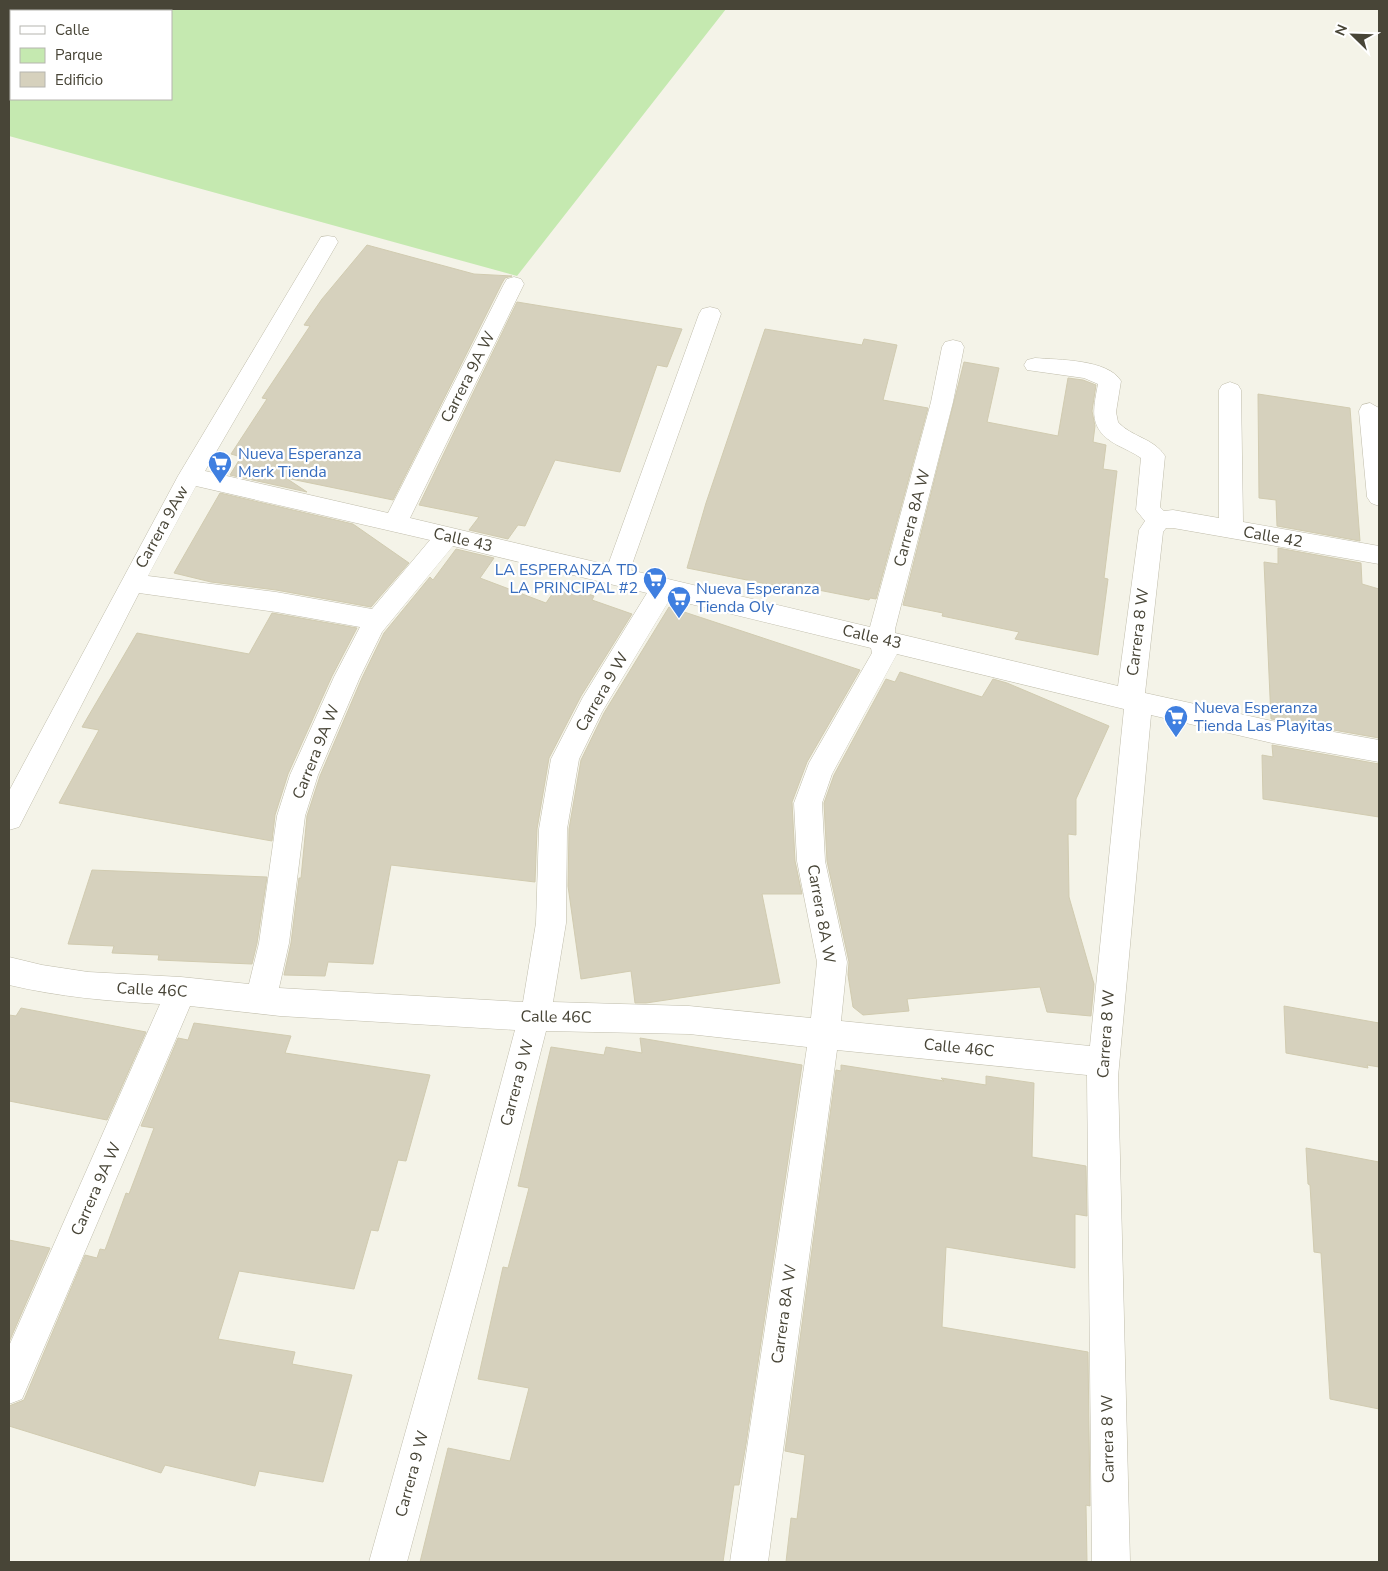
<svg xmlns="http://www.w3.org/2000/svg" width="1388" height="1571" font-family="'Nunito Sans',sans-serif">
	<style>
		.green { fill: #c5e9b0; fill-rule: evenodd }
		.building { fill: #d6d1bd; stroke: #d1cbb0 }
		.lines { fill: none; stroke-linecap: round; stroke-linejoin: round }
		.minor-casing { stroke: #c0bdab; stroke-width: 1 }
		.minor { fill: #fff; fill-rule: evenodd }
		.labels { text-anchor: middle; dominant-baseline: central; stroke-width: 4.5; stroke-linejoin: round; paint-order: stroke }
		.street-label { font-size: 16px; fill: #484537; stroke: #fff }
		.shop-label { font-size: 16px; fill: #366cbe; stroke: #fff; text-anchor: start }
	</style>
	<rect width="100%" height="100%" fill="#f4f3e8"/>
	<path class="green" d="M 9,9 L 726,9 L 517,276 L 9,136 ZM 11,11 L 171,11 L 171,99 L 11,99 Z"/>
	<g class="building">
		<path d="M 367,245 L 474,274 L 512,276 L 505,278 L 502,283 L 393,500 L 286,478 L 307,492 L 230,475 L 241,457 L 231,454 L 267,399 L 262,398 L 310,326 L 304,325 L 322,299 Z"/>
		<path d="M 517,302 L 682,329 L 667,367 L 657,365 L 620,472 L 555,460 L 525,526 L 518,525 L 508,539 L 469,530 L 479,517 L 419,505 Z"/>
		<path d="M 765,329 L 862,345 L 864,339 L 897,345 L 883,400 L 928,408 L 876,599 L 870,598 L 869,600 L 798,586 L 797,590 L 687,568 L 706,503 Z"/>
		<path d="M 964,362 L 999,368 L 987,422 L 1058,436 L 1068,378 L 1083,380 L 1096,385 L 1092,411 L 1095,426 L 1093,442 L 1106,445 L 1103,469 L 1117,471 L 1104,578 L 1108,579 L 1098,655 L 1015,639 L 1019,632 L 942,616 L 943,613 L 903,605 Z"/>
		<path d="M 1258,394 L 1350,408 L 1360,541 L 1277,526 L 1276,500 L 1259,498 Z"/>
		<path d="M 220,493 L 353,524 L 409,563 L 371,607 L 276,590 L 211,582 L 174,573 Z"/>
		<path d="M 1278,548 L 1361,563 L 1362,584 L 1379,589 L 1379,738 L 1271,719 L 1264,562 L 1278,564 Z"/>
		<path d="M 456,549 L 494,558 L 480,578 L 546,603 L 559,584 L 594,596 L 592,600 L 632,614 L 581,696 L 549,758 L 537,829 L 535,882 L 391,865 L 373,964 L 328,962 L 325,976 L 284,975 L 291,943 L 299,878 L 301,878 L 307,816 L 320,776 L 362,678 L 384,633 L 430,577 L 433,580 Z"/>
		<path d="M 669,607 L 860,670 L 807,762 L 792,802 L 795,861 L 802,894 L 762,894 L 780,983 L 646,1003 L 635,1003 L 631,971 L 581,979 L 568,886 L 569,829 L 581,760 L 604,713 Z"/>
		<path d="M 272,613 L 357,628 L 332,676 L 288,774 L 275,815 L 272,841 L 59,803 L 99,730 L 82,727 L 137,633 L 249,654 Z"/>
		<path d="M 900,672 L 982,697 L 993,679 L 1007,683 L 1109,726 L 1076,799 L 1076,835 L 1068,834 L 1069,897 L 1094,984 L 1091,1016 L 1047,1012 L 1040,987 L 907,999 L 909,1011 L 863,1015 L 853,1007 L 848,975 L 849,962 L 827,861 L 824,803 L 834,775 L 886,679 L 895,682 Z"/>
		<path d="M 1272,745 L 1379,764 L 1379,817 L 1263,799 L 1262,755 L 1273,757 Z"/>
		<path d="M 92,870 L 267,877 L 257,943 L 252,964 L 158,960 L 159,955 L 112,953 L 114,946 L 68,944 Z"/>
		<path d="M 1284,1006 L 1379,1023 L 1379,1067 L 1367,1065 L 1368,1068 L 1286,1053 Z"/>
		<path d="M 21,1008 L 146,1032 L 107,1120 L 9,1101 L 9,1015 L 16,1016 Z"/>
		<path d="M 194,1023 L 291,1036 L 285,1053 L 430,1075 L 406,1161 L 398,1160 L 378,1231 L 371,1230 L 354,1289 L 239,1271 L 218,1339 L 295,1352 L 292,1364 L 352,1375 L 323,1482 L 259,1471 L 255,1486 L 165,1465 L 161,1473 L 9,1426 L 9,1406 L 24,1400 L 85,1255 L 97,1258 L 100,1249 L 105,1250 L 126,1193 L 129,1194 L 154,1128 L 141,1126 L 178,1038 L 188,1040 Z"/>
		<path d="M 640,1038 L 802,1065 L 746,1444 L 739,1485 L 734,1485 L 723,1562 L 420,1562 L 448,1448 L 510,1461 L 529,1388 L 478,1379 L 503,1267 L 508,1268 L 529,1188 L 518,1186 L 551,1047 L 604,1055 L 606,1047 L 642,1053 Z"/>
		<path d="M 841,1065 L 944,1081 L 941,1078 L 986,1085 L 986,1076 L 1034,1083 L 1032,1157 L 1086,1166 L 1087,1216 L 1075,1214 L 1075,1268 L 946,1247 L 942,1327 L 1088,1352 L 1090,1506 L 1086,1505 L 1087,1562 L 786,1562 L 791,1518 L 797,1519 L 805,1455 L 785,1451 L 836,1070 L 841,1071 Z"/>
		<path d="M 1306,1148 L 1379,1162 L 1379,1409 L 1330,1399 L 1321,1253 L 1314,1252 L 1310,1185 L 1308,1184 Z"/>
		<path d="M 9,1240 L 50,1248 L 9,1342 Z"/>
	</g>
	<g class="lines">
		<g class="minor-casing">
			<g id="minor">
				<path d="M 328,236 L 335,237 L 338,242 L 205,471 L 388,513 L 504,284 L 507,279 L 514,277 L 521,279 L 524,284 L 410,518 L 608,565 L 699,314 L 702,309 L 710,307 L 718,309 L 721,314 L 630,570 L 870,627 L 931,402 L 942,347 L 945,342 L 953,340 L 961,342 L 964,347 L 953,402 L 895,629 L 895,633 L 1118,686 L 1139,530 L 1145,521 L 1136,510 L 1141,458 C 1134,453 1125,449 1117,445 C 1088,429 1093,411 1098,384 L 1084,378 L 1027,370 L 1024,365 L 1027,360 L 1035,358 C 1058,360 1108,359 1121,381 L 1116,412 L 1118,422 C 1131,437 1154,438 1165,456 L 1160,507 L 1164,511 L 1173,510 L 1219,518 L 1219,390 L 1222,385 L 1230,382 L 1238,385 L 1241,390 L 1243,522 L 1379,546 L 1379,564 L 1173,528 L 1166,528 L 1163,532 L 1145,693 L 1272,721 L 1379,740 L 1379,762 L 1272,743 L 1151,715 L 1118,1077 L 1130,1562 L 1092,1562 L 1087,1075 L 837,1050 L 768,1562 L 730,1562 L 807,1047 L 689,1034 L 546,1031 L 485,1270 L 407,1562 L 369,1562 L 451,1270 L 515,1030 L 280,1016 L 190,1006 L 22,1399 L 9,1404 L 9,1346 L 160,1004 C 108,1001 60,997 9,985 L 9,957 L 42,965 L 88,972 L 181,977 L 249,984 L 259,943 L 277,816 L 290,775 L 334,677 L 360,627 L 276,612 L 139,593 L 19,827 L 9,830 L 9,791 L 178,476 L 318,242 L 321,237 ZM 196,486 L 430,540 L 372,609 L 276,592 L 148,576 ZM 453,546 L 647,593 L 583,697 L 551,759 L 539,829 L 536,923 L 523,1002 L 279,988 L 289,943 L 305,816 L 318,775 L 360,677 L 382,632 ZM 670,599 L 871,648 L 872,653 L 809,763 L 794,803 L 797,861 L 817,962 L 811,1018 L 689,1006 L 553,1002 L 566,923 L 567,829 L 579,759 L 602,712 ZM 897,654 L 1124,709 L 1090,1046 L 841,1021 L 847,962 L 825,861 L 822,803 L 832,774 Z"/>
				<path d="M 1370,403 L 1379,408 L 1379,506 L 1371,503 L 1367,497 L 1359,411 L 1362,405 Z"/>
			</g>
		</g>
		<use href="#minor" class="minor"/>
	</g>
	<defs>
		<g id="supermarket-pin" transform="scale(1.25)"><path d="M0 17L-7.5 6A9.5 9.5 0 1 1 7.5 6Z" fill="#3f7fe0" stroke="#fff"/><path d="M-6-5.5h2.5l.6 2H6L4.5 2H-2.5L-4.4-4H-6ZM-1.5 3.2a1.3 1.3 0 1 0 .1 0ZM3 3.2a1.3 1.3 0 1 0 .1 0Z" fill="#fff"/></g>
	</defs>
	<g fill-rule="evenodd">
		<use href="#supermarket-pin" x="220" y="463"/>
		<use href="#supermarket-pin" x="655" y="579"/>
		<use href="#supermarket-pin" x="679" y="598"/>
		<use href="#supermarket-pin" x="1176" y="717"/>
	</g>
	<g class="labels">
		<g class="street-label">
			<text transform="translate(468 377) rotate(-63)">Carrera 9A W</text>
			<text transform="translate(912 518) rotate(-75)">Carrera 8A W</text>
			<text transform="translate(162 527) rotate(-61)">Carrera 9Aw</text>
			<text transform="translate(1273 537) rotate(10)">Calle 42</text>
			<text transform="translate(463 540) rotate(13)">Calle 43</text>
			<text transform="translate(1138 632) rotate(-83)">Carrera 8 W</text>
			<text transform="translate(872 637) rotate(13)">Calle 43</text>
			<text transform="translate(602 692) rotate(-60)">Carrera 9 W</text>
			<text transform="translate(316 752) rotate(-68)">Carrera 9A W</text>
			<text transform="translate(821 914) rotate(80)">Carrera 8A W</text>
			<text transform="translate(152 990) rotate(3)">Calle 46C</text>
			<text transform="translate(556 1017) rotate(1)">Calle 46C</text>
			<text transform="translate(1106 1034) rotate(-86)">Carrera 8 W</text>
			<text transform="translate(959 1048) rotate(6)">Calle 46C</text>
			<text transform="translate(517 1083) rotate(-75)">Carrera 9 W</text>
			<text transform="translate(96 1189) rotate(-66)">Carrera 9A W</text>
			<text transform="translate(784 1314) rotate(-82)">Carrera 8A W</text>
			<text transform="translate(1108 1439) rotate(-91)">Carrera 8 W</text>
			<text transform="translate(412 1474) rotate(-75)">Carrera 9 W</text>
		</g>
		<g class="shop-label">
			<text x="238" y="454">Nueva Esperanza<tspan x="238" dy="18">Merk Tienda</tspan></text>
			<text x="638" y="570" text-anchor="end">LA ESPERANZA TD<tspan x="638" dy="18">LA PRINCIPAL #2</tspan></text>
			<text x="696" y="589">Nueva Esperanza<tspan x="696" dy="18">Tienda Oly</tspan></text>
			<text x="1194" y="708">Nueva Esperanza<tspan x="1194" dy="18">Tienda Las Playitas</tspan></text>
		</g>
	</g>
	<rect width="1388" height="1571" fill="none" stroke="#484537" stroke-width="20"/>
	<rect x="10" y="10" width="162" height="90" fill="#ffffff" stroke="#b6b5af"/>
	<rect x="20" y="26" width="25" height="8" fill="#ffffff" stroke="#b6b5af"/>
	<text x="55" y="35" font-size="15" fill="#484537">Calle</text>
	<rect x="20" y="48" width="25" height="15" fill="#c5e9b0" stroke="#b6b5af"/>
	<text x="55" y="60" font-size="15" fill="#484537">Parque</text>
	<rect x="20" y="72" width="25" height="15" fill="#d6d1bd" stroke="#b6b5af"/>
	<text x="55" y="85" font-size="15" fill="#484537">Edificio</text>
	<g transform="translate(1353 35) rotate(293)" stroke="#ffffff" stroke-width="4" paint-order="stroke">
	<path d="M0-4L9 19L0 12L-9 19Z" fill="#484537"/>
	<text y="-8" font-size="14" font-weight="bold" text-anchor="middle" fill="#484537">N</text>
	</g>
</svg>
